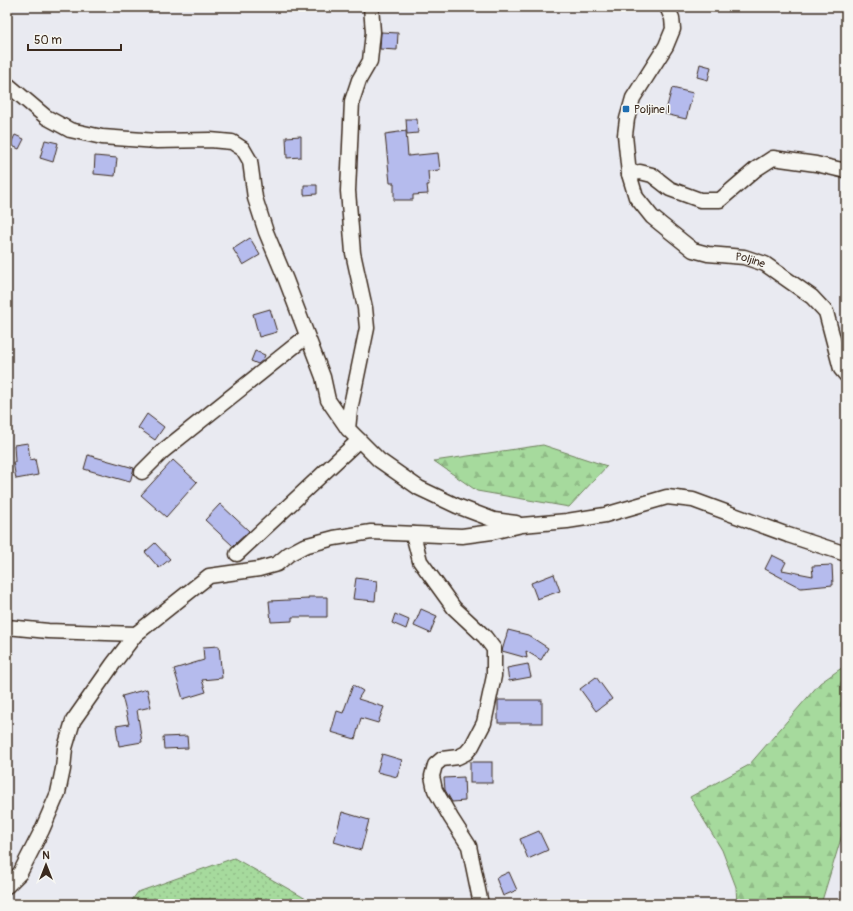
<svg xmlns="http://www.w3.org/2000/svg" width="853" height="911" font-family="Pangolin,sans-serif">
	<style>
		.grass { fill: url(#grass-dots); stroke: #70825e }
		.forest { fill: url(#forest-firs); stroke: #70825e }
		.building { fill: #b5bbed; stroke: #3b2a1e }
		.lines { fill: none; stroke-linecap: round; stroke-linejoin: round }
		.minor-casing { stroke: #3b2a1e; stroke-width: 17 }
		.minor { stroke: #f6f6f2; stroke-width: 14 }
		.poi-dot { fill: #1f6fb2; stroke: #f6f6f2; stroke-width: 1.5 }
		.labels { text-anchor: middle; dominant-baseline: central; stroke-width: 3; stroke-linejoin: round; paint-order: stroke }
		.poi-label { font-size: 11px; fill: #3b2a1e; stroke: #f6f6f2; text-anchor: start }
		.street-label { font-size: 11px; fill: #3b2a1e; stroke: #f6f6f2 }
	</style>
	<defs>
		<pattern id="grass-dots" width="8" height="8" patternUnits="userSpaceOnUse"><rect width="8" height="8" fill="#a6da9d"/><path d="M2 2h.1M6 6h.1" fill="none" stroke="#90bb87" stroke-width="1.8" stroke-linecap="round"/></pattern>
		<pattern id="forest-firs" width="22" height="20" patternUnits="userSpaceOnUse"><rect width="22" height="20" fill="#a6da9d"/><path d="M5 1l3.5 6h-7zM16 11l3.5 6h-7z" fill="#90bb87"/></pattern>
	</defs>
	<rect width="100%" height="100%" fill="#e9eaf1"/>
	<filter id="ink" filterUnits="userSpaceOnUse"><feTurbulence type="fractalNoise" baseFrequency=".025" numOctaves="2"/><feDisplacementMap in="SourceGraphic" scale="8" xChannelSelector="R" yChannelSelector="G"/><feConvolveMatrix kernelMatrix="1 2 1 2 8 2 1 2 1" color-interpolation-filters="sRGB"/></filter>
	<g filter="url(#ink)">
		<path class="grass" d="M 234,858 L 315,904 L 129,904 L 138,892 Z"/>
		<g class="forest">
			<path d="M 543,445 L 607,466 L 569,507 L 477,491 L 434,461 Z"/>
			<path d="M 846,665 L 846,822 L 821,904 L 737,904 L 736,887 L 722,850 L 690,797 L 749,765 L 820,683 Z"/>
		</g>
		<g class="building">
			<path d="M 381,32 L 398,33 L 397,50 L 380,49 Z"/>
			<path d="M 700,64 L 711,67 L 708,80 L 697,77 Z"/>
			<path d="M 672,88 L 693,93 L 686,119 L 665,114 Z"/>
			<path d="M 406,119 L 417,119 L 418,133 L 407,134 Z"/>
			<path d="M 406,131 L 408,156 L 438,153 L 440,170 L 428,171 L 429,185 L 427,185 L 428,194 L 413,195 L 413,200 L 394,200 L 394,183 L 390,183 L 385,134 Z"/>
			<path d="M 15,135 L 24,139 L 19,149 L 10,145 Z"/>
			<path d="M 301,136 L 301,157 L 287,158 L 286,137 Z"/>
			<path d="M 45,140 L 58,143 L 53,162 L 40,158 Z"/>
			<path d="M 95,156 L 117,158 L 115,176 L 94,174 Z"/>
			<path d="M 304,185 L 317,185 L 317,194 L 304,195 Z"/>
			<path d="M 250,238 L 260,255 L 243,265 L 233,249 Z"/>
			<path d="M 270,309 L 277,332 L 259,337 L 253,314 Z"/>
			<path d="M 255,351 L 265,355 L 263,360 L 258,364 L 251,361 Z"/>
			<path d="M 147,414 L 164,427 L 155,440 L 138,428 Z"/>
			<path d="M 28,443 L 30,460 L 35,459 L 38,475 L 16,479 L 13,462 L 15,462 L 14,445 Z"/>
			<path d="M 88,455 L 134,468 L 130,482 L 84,469 Z"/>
			<path d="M 173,460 L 197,482 L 166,517 L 141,495 Z"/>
			<path d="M 220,504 L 249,531 L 233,546 L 205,520 Z"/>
			<path d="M 155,543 L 170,559 L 159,568 L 145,552 Z"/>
			<path d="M 772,555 L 786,562 L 782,570 L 813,576 L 812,566 L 832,565 L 833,585 L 801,588 L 765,569 Z"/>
			<path d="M 554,574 L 560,591 L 537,599 L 531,583 Z"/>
			<path d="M 356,578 L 377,581 L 375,601 L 353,599 Z"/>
			<path d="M 308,597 L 327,597 L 327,617 L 292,617 L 292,621 L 271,622 L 269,601 L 308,599 Z"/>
			<path d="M 421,609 L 437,616 L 430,633 L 414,626 Z"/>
			<path d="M 395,614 L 409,620 L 406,629 L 392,623 Z"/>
			<path d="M 508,630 L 528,635 L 548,648 L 541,660 L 526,651 L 527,658 L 502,651 Z"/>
			<path d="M 219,646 L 222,678 L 202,680 L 206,692 L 183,699 L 174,669 L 204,660 L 203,647 Z"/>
			<path d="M 528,664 L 531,677 L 509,681 L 507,668 Z"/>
			<path d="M 596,677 L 612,699 L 596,711 L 580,689 Z"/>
			<path d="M 353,685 L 363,691 L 358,699 L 384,707 L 378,723 L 361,718 L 355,739 L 331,732 L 337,711 L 343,713 Z"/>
			<path d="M 147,689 L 151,707 L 137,710 L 142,742 L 119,746 L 116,726 L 129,724 L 122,696 Z"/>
			<rect x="498" y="700" width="44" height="23"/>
			<path d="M 187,736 L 188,748 L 164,749 L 163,737 Z"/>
			<path d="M 382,754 L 402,760 L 397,777 L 377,772 Z"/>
			<rect x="470" y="762" width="22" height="21"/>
			<path d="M 464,777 L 465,801 L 452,802 L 445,790 L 444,778 Z"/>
			<path d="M 342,812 L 369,820 L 361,850 L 334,842 Z"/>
			<path d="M 539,831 L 548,850 L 528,859 L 520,839 Z"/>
			<path d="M 509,872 L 517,890 L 503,896 L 496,878 Z"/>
		</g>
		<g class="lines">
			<g class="minor-casing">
				<g id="minor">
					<path d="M 371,7 L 373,32 L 370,61 L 359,80 L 352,101 L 348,191 L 353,253 L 365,308 L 367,328 L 350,410 L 348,429 L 379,460 L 419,488 L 457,506 L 494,520 L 516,523"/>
					<path id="s1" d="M 667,7 L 672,18 L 673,29 L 666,46 L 633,98 L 627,119 L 625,135 L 629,174 L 636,197 L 652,217 L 693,250 L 708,254 L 744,257 L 765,264 L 812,297 L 826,312 L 841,369 L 846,375"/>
					<path d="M 7,84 L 46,117 L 70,130 L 102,137 L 157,141 L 210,140 L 232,142 L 243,149 L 250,161 L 255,198 L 266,232 L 286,280 L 323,377 L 328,400 L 348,429"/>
					<path d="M 629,174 L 640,172 L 652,175 L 670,189 L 700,200 L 720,200 L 756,169 L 773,158 L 816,164 L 846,171"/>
					<path d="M 142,472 L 163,451 L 307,336"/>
					<path d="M 413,534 L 420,561 L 454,608 L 485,637 L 494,649 L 494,676 L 484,723 L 472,746 L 466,753 L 458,757 L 442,759 L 435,765 L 432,776 L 435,790 L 451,818 L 469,846 L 481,904"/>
					<path d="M 237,554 L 359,440"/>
					<path d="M 7,627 L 48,631 L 136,634 L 209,576 L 259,569 L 277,564 L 289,554 L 304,546 L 334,538 L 371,532 L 462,536 L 492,532 L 522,525 L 567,521 L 605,515 L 667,497 L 693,500 L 788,535 L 846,554"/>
					<path d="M 7,886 L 20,873 L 42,830 L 58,793 L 63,769 L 65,748 L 73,721 L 113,664 L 136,634"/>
				</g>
			</g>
			<use href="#minor" class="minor"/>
		</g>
	</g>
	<rect class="poi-dot" x="622" y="105" width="8" height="8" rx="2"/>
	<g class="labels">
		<g class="poi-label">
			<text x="634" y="109">Poljine I</text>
		</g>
		<g class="street-label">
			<text stroke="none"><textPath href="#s1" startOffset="341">Poljine</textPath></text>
		</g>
	</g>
	<rect width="853" height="911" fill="none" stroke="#f6f6f2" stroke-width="24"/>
	<rect x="12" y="12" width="829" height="887" fill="none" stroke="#3b2a1e" stroke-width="1.5" filter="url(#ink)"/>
	<g transform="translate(46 865)" stroke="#f6f6f2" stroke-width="3" paint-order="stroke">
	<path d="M0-3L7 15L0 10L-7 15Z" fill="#3b2a1e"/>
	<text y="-6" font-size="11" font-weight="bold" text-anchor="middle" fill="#3b2a1e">N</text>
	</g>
	<path d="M28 44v6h93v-6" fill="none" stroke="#3b2a1e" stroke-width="2"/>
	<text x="34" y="44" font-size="12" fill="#3b2a1e" stroke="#f6f6f2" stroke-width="3" paint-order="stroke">50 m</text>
</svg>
